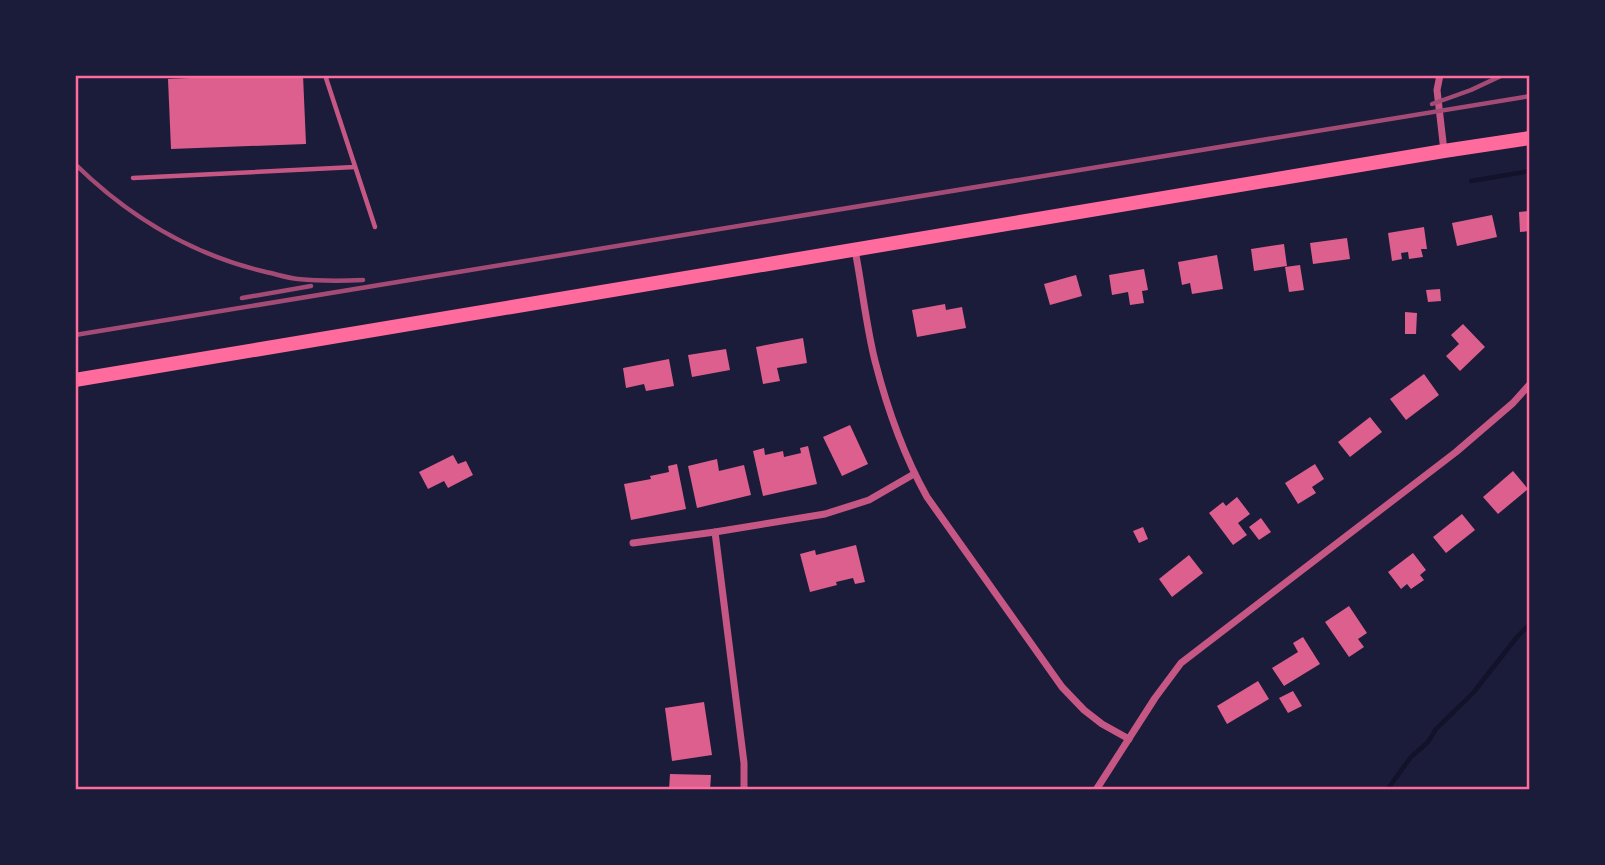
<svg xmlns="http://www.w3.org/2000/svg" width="1605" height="865" font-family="Bitter,serif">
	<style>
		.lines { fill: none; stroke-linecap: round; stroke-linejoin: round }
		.stream { stroke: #12122b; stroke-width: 4.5 }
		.building { fill: #dd5f8e }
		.service { stroke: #c65784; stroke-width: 4.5 }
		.minor { stroke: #c65784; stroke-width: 7 }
		.primary { stroke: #ff6b9d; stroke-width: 14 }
		.rail { stroke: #a44b75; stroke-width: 4.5 }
		.neatline { fill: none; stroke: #ff6b9d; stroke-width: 2.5 }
	</style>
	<rect width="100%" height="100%" fill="#1b1b3a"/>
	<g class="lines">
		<g class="stream">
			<path d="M 1471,181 L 1530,171"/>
			<path d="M 1387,790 L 1411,757 L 1428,742 L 1436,729 L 1473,693 L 1517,637 L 1530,624"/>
		</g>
	</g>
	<g class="building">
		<path d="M 257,75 L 303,75 L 306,144 L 171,149 L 168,79 Z"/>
		<path d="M 1530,211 L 1530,231 L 1520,232 L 1519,212 Z"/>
		<path d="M 1492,215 L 1497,237 L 1457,246 L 1452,223 Z"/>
		<path d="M 1424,227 L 1427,249 L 1421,249 L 1423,257 L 1409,259 L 1408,252 L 1401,253 L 1402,259 L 1392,261 L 1388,233 Z"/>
		<path d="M 1347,238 L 1350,259 L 1313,264 L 1310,243 Z"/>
		<path d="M 1284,244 L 1287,266 L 1254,271 L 1251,249 Z"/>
		<path d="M 1217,255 L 1223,289 L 1192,294 L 1190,283 L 1182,285 L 1178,262 Z"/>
		<path d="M 1300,265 L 1304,290 L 1289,292 L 1285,267 Z"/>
		<path d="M 1144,269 L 1148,290 L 1142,291 L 1144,303 L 1130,305 L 1128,292 L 1112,295 L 1109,275 Z"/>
		<path d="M 1076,275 L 1082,296 L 1050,305 L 1044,284 Z"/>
		<path d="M 1440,289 L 1441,301 L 1428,302 L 1426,290 Z"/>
		<path d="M 945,304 L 946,310 L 962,307 L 966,328 L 917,337 L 912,310 Z"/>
		<path d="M 1405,312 L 1417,313 L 1416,334 L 1405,334 Z"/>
		<path d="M 1463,324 L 1485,347 L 1460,371 L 1446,356 L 1459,344 L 1451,335 Z"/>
		<path d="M 803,338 L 807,363 L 777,368 L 780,381 L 763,384 L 756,347 Z"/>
		<path d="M 726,349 L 730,370 L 692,377 L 688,355 Z"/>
		<path d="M 669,359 L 674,386 L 646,391 L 644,384 L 626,388 L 623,368 Z"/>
		<path d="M 1424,374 L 1439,395 L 1406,420 L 1390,399 Z"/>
		<path d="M 1370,417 L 1382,432 L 1350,457 L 1338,442 Z"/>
		<path d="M 850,425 L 868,464 L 842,476 L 823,437 Z"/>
		<path d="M 808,446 L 817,484 L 763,496 L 753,451 L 764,448 L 765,455 L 783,451 L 784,457 L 801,453 L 800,448 Z"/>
		<path d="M 453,455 L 458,464 L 466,461 L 473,475 L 448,488 L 444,481 L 428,489 L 419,472 Z"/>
		<path d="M 717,459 L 719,471 L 744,465 L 751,495 L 697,508 L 688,466 Z"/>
		<path d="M 677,464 L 686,509 L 631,520 L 624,484 L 651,479 L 650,476 L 669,472 L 668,466 Z"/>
		<path d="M 1315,464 L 1324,479 L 1312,487 L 1316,493 L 1298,504 L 1285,483 Z"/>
		<path d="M 1513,471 L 1528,489 L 1498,514 L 1483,497 Z"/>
		<path d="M 1237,497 L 1250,514 L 1238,523 L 1247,535 L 1233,545 L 1209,513 L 1223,502 L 1226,506 Z"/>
		<path d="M 1462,514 L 1475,530 L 1446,553 L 1433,537 Z"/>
		<path d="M 1261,518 L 1271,532 L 1259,540 L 1249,527 Z"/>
		<path d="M 1143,527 L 1148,539 L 1139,543 L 1133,531 Z"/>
		<path d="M 856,545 L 865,582 L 855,584 L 853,578 L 836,582 L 837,585 L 810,592 L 800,554 L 815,550 L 816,555 Z"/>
		<path d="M 1413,553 L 1426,570 L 1420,575 L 1424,580 L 1411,589 L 1407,584 L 1401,589 L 1388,572 Z"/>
		<path d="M 1189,555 L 1203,573 L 1172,597 L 1159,579 Z"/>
		<path d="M 1349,606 L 1367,633 L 1358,639 L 1364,647 L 1349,657 L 1325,622 Z"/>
		<path d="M 1303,637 L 1320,664 L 1284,686 L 1272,668 L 1298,652 L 1293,643 Z"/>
		<path d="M 1258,681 L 1269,699 L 1227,724 L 1217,706 Z"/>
		<path d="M 1293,691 L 1302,706 L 1288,713 L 1279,698 Z"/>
		<path d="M 704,702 L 712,755 L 672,761 L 665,708 Z"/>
		<path d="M 670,774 L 711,775 L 710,790 L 669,790 Z"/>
	</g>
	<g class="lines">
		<g class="service">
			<path d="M 325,75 L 375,227"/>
			<path d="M 133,178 L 355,167"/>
		</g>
		<g class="minor">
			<path d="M 1440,75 L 1437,90 L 1444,151"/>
			<path d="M 855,250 C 862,286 866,325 875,361 C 887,408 903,454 927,497 L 1062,687 L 1084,710 L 1102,724 L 1129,739"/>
			<path d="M 715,532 L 744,763 L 744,790"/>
			<path d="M 633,543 L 715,532 L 825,514 L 869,500 L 914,474"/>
			<path d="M 1096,790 L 1155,698 L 1181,663 L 1456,452 L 1513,403 L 1530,384"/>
		</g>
		<path class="primary" d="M 75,380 L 1444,151 L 1530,138"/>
		<g class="rail">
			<path d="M 1432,104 L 1471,90 L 1503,75"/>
			<path d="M 75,164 C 128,216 193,255 266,272 C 276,274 287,278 298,279 C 319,281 341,281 363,280"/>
			<path d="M 242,298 L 311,286"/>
			<path d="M 75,335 L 1530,96"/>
		</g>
	</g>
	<rect width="1605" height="865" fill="none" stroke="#1b1b3a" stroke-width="154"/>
	<rect x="77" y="77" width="1451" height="711" class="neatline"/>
</svg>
